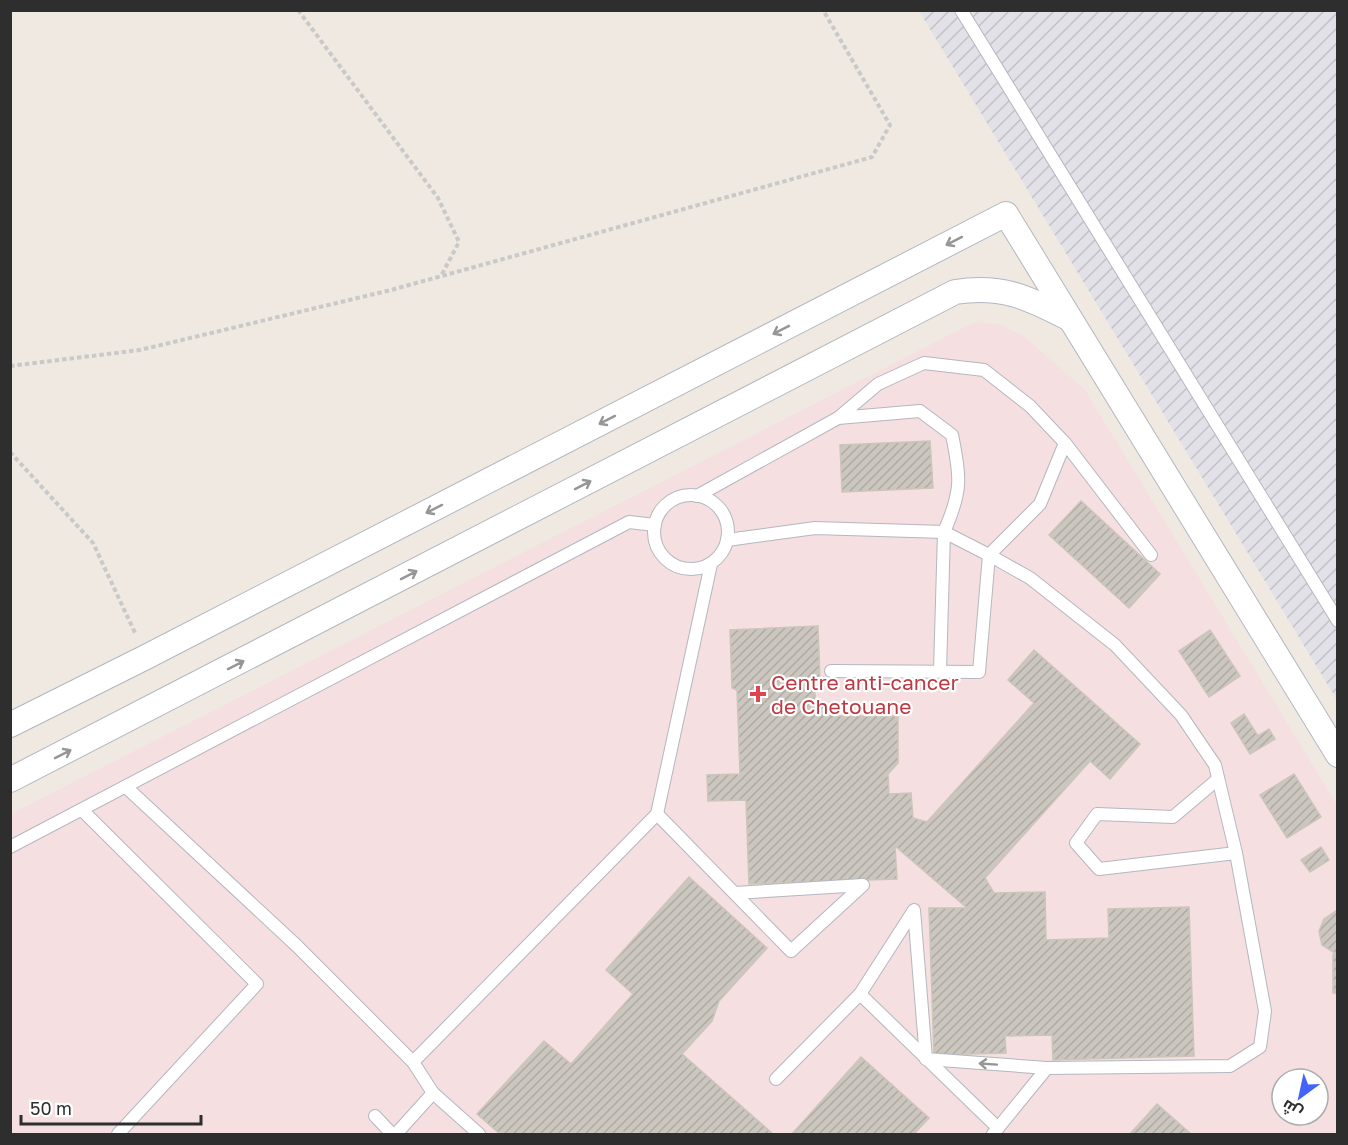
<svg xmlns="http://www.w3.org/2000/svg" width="1348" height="1145" font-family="'Golos Text',Cairo,sans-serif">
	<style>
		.industrial { fill: url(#industrial-furrows) }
		.medical { fill: #f5dfe0; fill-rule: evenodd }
		.building { fill: url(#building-hatch); stroke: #cbc5ba; stroke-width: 1.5 }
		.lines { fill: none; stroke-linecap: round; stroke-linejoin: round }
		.lane-casing { stroke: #b4b7c1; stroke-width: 14 }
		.street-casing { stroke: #b4b7c1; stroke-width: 26 }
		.path { stroke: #c9c9c9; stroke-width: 4; stroke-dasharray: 4.5 3; stroke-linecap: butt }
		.lane { stroke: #fff; stroke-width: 12 }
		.street { stroke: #fff; stroke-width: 24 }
		.oneway { stroke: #969696 }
		.health-dot { fill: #e0444e; stroke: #fff; stroke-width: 2 }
		.labels { text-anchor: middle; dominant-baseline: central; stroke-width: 4.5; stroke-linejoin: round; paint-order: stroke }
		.health-label { font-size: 21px; fill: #be3a42; stroke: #fff; text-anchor: start }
	</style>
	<defs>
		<pattern id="industrial-furrows" width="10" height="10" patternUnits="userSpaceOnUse" patternTransform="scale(1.5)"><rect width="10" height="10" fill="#e3e1e8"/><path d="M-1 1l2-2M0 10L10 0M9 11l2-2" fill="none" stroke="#c3c1c7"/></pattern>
		<pattern id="building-hatch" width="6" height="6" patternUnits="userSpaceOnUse" patternTransform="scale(1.5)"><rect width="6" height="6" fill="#cbc7bf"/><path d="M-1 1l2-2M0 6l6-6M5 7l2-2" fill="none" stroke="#afaba4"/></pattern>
	</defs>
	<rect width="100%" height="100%" fill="#efe9e1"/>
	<path class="industrial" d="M 919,11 L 1337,11 L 1337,700 Z"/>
	<path class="medical" d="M 975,322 L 1001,325 L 1024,336 L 1085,390 L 1337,805 L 1337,1134 L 11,1134 L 11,814 ZM 1282,1079 L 1318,1079 L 1318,1115 L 1282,1115 Z"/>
	<g class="building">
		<path d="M 930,441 L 933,488 L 842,492 L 840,445 Z"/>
		<path d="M 1081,501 L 1160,574 L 1129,608 L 1049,535 Z"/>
		<path d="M 818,626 L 820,682 L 815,680 L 815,706 L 837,706 L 837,716 L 898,716 L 898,763 L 888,774 L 889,794 L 911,793 L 913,818 L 927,822 L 1034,703 L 1008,680 L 1034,650 L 1140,744 L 1110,779 L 1090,761 L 985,878 L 994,893 L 1045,892 L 1046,940 L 1109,938 L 1108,909 L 1189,907 L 1194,1056 L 1053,1060 L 1052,1035 L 1005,1036 L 1006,1053 L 934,1055 L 929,908 L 967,908 L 895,846 L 897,879 L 749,884 L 746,800 L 708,801 L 707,775 L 740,774 L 737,690 L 732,688 L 730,630 Z"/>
		<path d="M 1210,630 L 1240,676 L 1209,697 L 1179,651 Z"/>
		<path d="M 1244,714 L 1258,736 L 1269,729 L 1275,739 L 1250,754 L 1231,723 Z"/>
		<path d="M 1294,774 L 1321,817 L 1287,838 L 1260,795 Z"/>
		<path d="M 1321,847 L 1329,860 L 1310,872 L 1301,860 Z"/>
		<path d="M 689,877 L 767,948 L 719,1001 L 712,1021 L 682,1054 L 773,1134 L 626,1134 L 623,1132 L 620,1134 L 500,1134 L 477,1114 L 544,1041 L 571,1064 L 633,994 L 606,970 Z"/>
		<path d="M 1336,911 L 1338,911 L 1338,955 L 1322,945 L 1319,931 L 1324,919 Z"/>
		<rect x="1333" y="954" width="5" height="39"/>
		<path d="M 861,1057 L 929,1118 L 914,1134 L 792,1134 Z"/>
		<path d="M 1157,1104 L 1191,1134 L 1130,1134 Z"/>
	</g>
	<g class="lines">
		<g class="lane-casing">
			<g id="lane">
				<path d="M 961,10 L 1338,621"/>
				<circle cx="691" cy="532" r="37"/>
				<path d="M 697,496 L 838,418"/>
				<path d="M 727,540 L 815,528 L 944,532 C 962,491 961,478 952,435 L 920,411 L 838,418 L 878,384 L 924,363 L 984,370 L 1030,406 L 1065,443"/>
				<path d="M 831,671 L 979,672 L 989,555 L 1030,578 L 1115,645 L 1181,715 L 1215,765 L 1236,853"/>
				<path d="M 940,671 L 944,532 L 989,555 L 1040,504 L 1065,443 L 1151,555"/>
				<path d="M 126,787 L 297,946 L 413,1062"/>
				<path d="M 82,810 L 257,984 L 118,1134"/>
				<path d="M 657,814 L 791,951 L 863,885 L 735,893"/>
				<path d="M 10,847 L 629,522 L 655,525"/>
				<path d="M 860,994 L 914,910 L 926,1059"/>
				<path d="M 926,1059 L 1047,1068"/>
				<path d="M 776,1079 L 860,994 L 998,1128"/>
				<path d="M 375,1116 L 392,1134"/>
				<path d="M 396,1134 L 433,1093"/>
				<path d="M 479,1134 L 433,1093 L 413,1062 L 657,814 L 711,564"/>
				<path d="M 993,1134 L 1047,1068 L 1230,1066 L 1260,1047 L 1265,1011 L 1236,853 L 1099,869 L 1076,843 L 1097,814 L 1173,817 L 1218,779"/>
			</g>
		</g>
		<g class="street-casing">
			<g id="street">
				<path d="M 10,725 L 146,657 L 1006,214 L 1338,755"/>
				<path d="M 10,780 L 955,292 C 1002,285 1027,297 1068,318"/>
			</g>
		</g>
		<g class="path">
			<path d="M 298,10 L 438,198 L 459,242 L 441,276"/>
			<path d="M 10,366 L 140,350 L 391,290 L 872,157 L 890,125 L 823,10"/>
			<path d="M 10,452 L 93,543 L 136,635"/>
		</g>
		<use href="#lane" class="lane"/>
		<use href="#street" class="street"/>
	</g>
	<defs><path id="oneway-shaft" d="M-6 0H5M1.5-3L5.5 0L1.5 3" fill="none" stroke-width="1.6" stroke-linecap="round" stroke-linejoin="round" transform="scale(1.5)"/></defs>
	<g class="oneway">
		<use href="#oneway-shaft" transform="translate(954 241) rotate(153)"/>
		<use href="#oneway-shaft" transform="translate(781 330) rotate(153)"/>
		<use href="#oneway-shaft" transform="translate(607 420) rotate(153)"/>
		<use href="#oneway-shaft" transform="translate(583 485) rotate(-27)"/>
		<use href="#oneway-shaft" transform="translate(434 509) rotate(153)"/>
		<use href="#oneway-shaft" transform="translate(409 575) rotate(-27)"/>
		<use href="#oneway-shaft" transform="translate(236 665) rotate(-27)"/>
		<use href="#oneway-shaft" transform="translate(63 754) rotate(-27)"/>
		<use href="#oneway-shaft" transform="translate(988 1064) rotate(-176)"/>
	</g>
	<path class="health-dot" d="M755 685h6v6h6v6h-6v6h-6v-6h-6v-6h6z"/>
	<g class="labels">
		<g class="health-label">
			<text x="771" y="682">Centre anti-cancer<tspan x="771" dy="24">de Chetouane</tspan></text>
		</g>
	</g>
	<rect width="1348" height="1145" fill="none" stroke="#2e2e2e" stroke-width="24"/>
	<g transform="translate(1300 1097) rotate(213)"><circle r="28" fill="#ffffff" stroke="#ababab" stroke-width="1.5"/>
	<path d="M0-4.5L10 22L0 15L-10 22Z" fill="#4264fb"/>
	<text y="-9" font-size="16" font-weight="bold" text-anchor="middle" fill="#2e2e2e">ش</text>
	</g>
	<path d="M21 1115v9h180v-9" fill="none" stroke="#2e2e2e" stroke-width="3"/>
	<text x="30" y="1115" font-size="18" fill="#2e2e2e" stroke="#ffffff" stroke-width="4.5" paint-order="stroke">50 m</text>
</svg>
